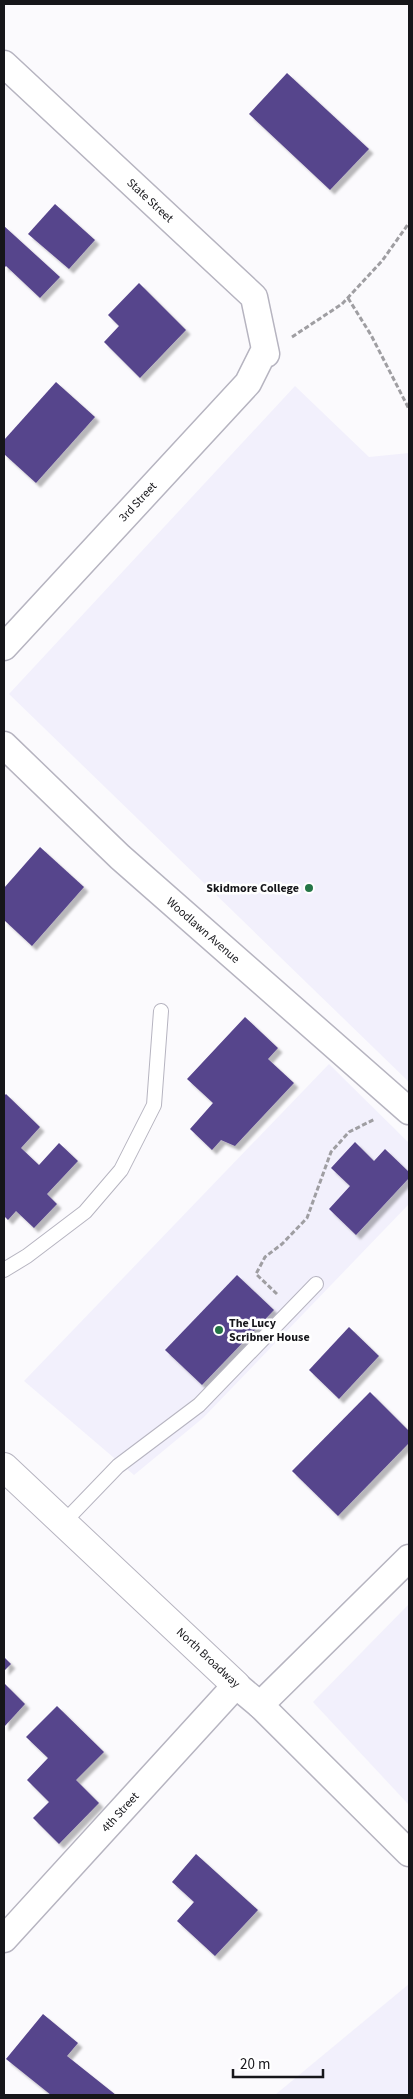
<svg xmlns="http://www.w3.org/2000/svg" width="413" height="2099" font-family="'Source Sans 3',sans-serif">
	<style>
		.built { fill: #f2f0fc }
		.building { fill: #57448c; filter: url(#shadow) }
		.lines { fill: none; stroke-linecap: round; stroke-linejoin: round }
		.service-casing { stroke: #b6b4c0; stroke-width: 16 }
		.minor-casing { stroke: #b6b4c0; stroke-width: 29 }
		.tertiary-casing { stroke: #b6b4c0; stroke-width: 30 }
		.path { stroke: #9f9ea2; stroke-width: 3; stroke-dasharray: 5 2.5; stroke-linecap: butt }
		.service { stroke: #fff; stroke-width: 14 }
		.minor { stroke: #fff; stroke-width: 26 }
		.tertiary { stroke: #fff; stroke-width: 28 }
		.poi-dot { fill: #247546; stroke: #fff; stroke-width: 2 }
		.labels { text-anchor: middle; dominant-baseline: central; stroke-width: 5; stroke-linejoin: round; paint-order: stroke }
		.street-label { font-size: 12px; fill: #16161a; stroke: #fff }
		.poi-label { font-size: 12px; font-weight: bold; fill: #16161a; stroke: #fff; text-anchor: end }
	</style>
	<defs>
		<filter id="shadow"><feDropShadow dx="4.5" dy="4.5" stdDeviation="1" flood-color="#0004"/></filter>
	</defs>
	<rect width="100%" height="100%" fill="#fbfafd"/>
	<g class="built">
		<path d="M 295,386 L 369,457 L 409,453 L 409,1082 L 9,694 Z"/>
		<path d="M 329,1064 L 409,1143 L 409,1204 L 203,1418 L 134,1475 L 24,1381 Z"/>
		<path d="M 409,1604 L 409,1805 L 313,1702 Z"/>
		<path d="M 409,1984 L 409,2095 L 275,2095 Z"/>
	</g>
	<g class="building">
		<path d="M 287,73 L 369,149 L 330,190 L 249,114 Z"/>
		<path d="M 55,204 L 95,240 L 69,269 L 28,234 Z"/>
		<path d="M 4,226 L 60,277 L 40,298 L 6,266 L 4,268 Z"/>
		<path d="M 139,283 L 186,330 L 140,378 L 104,342 L 119,326 L 108,315 Z"/>
		<path d="M 56,382 L 95,417 L 36,483 L 4,454 L 4,440 Z"/>
		<path d="M 40,847 L 84,887 L 32,946 L 4,920 L 4,888 Z"/>
		<path d="M 245,1017 L 278,1048 L 268,1059 L 294,1083 L 235,1146 L 221,1140 L 212,1150 L 190,1129 L 213,1103 L 187,1079 Z"/>
		<path d="M 6,1094 L 40,1127 L 21,1148 L 39,1165 L 59,1143 L 78,1161 L 47,1194 L 57,1204 L 34,1228 L 16,1211 L 8,1220 L 4,1216 L 4,1096 Z"/>
		<path d="M 355,1142 L 374,1161 L 385,1149 L 409,1172 L 409,1178 L 356,1235 L 329,1209 L 350,1186 L 331,1168 Z"/>
		<path d="M 237,1275 L 274,1310 L 202,1385 L 165,1350 Z"/>
		<path d="M 349,1327 L 379,1356 L 339,1399 L 309,1370 Z"/>
		<path d="M 370,1392 L 409,1431 L 409,1443 L 338,1516 L 292,1471 Z"/>
		<path d="M 4,1657 L 11,1664 L 4,1671 Z"/>
		<path d="M 4,1683 L 25,1704 L 4,1727 Z"/>
		<path d="M 57,1706 L 104,1752 L 76,1780 L 99,1803 L 59,1844 L 33,1818 L 49,1802 L 27,1780 L 48,1758 L 26,1737 Z"/>
		<path d="M 196,1854 L 258,1910 L 215,1956 L 177,1921 L 194,1902 L 172,1882 Z"/>
		<path d="M 43,2014 L 78,2043 L 67,2056 L 116,2095 L 51,2095 L 6,2059 Z"/>
	</g>
	<g class="lines">
		<g class="service-casing">
			<g id="service">
				<path d="M 4,1270 L 27,1256 L 85,1212 L 121,1170 L 154,1105 L 161,1011"/>
				<path d="M 64,1522 L 118,1466 L 199,1405 L 316,1284"/>
			</g>
		</g>
		<g class="minor-casing">
			<g id="minor">
				<path id="s1" d="M 4,64 L 254,297 L 266,354 L 263,353 L 248,383 L 4,647"/>
				<path id="s2" d="M 4,745 L 120,857 L 409,1111"/>
				<path d="M 260,1705 L 409,1558"/>
				<path id="s3" d="M 4,1939 L 236,1685 L 260,1705 L 409,1853"/>
			</g>
		</g>
		<g class="tertiary-casing">
			<path id="tertiary" d="M 4,1467 L 236,1685"/>
		</g>
		<g class="path">
			<path d="M 348,298 L 371,335 L 409,409"/>
			<path d="M 292,337 L 342,304 L 382,261 L 409,223"/>
			<path d="M 277,1294 L 256,1274 L 265,1257 L 282,1244 L 307,1218 L 331,1152 L 349,1132 L 375,1119"/>
		</g>
		<use href="#service" class="service"/>
		<use href="#minor" class="minor"/>
		<use href="#tertiary" class="tertiary"/>
	</g>
	<g class="poi-dot">
		<circle cx="309" cy="888" r="5"/>
		<circle cx="219" cy="1330" r="5"/>
	</g>
	<g class="labels">
		<g class="street-label">
			<text stroke="none"><textPath href="#s1" startOffset="200">State Street</textPath></text>
			<text transform="translate(138 502) rotate(-47)">3rd Street</text>
			<text stroke="none"><textPath href="#s2" startOffset="272">Woodlawn Avenue</textPath></text>
			<text transform="translate(208 1658) rotate(43)">North Broadway</text>
			<text stroke="none"><textPath href="#s3" startOffset="172">4th Street</textPath></text>
		</g>
		<g class="poi-label">
			<text x="299" y="888">Skidmore College</text>
			<text x="229" y="1323" text-anchor="start">The Lucy<tspan x="229" dy="14">Scribner House</tspan></text>
		</g>
	</g>
	<rect width="413" height="2099" fill="none" stroke="#16161a" stroke-width="10"/>
	<path d="M233 2069v8h90v-8" fill="none" stroke="#16161a" stroke-width="2.5"/>
	<text x="240" y="2069" font-size="15" fill="#16161a" stroke="#ffffff" stroke-width="4" paint-order="stroke">20 m</text>
</svg>
